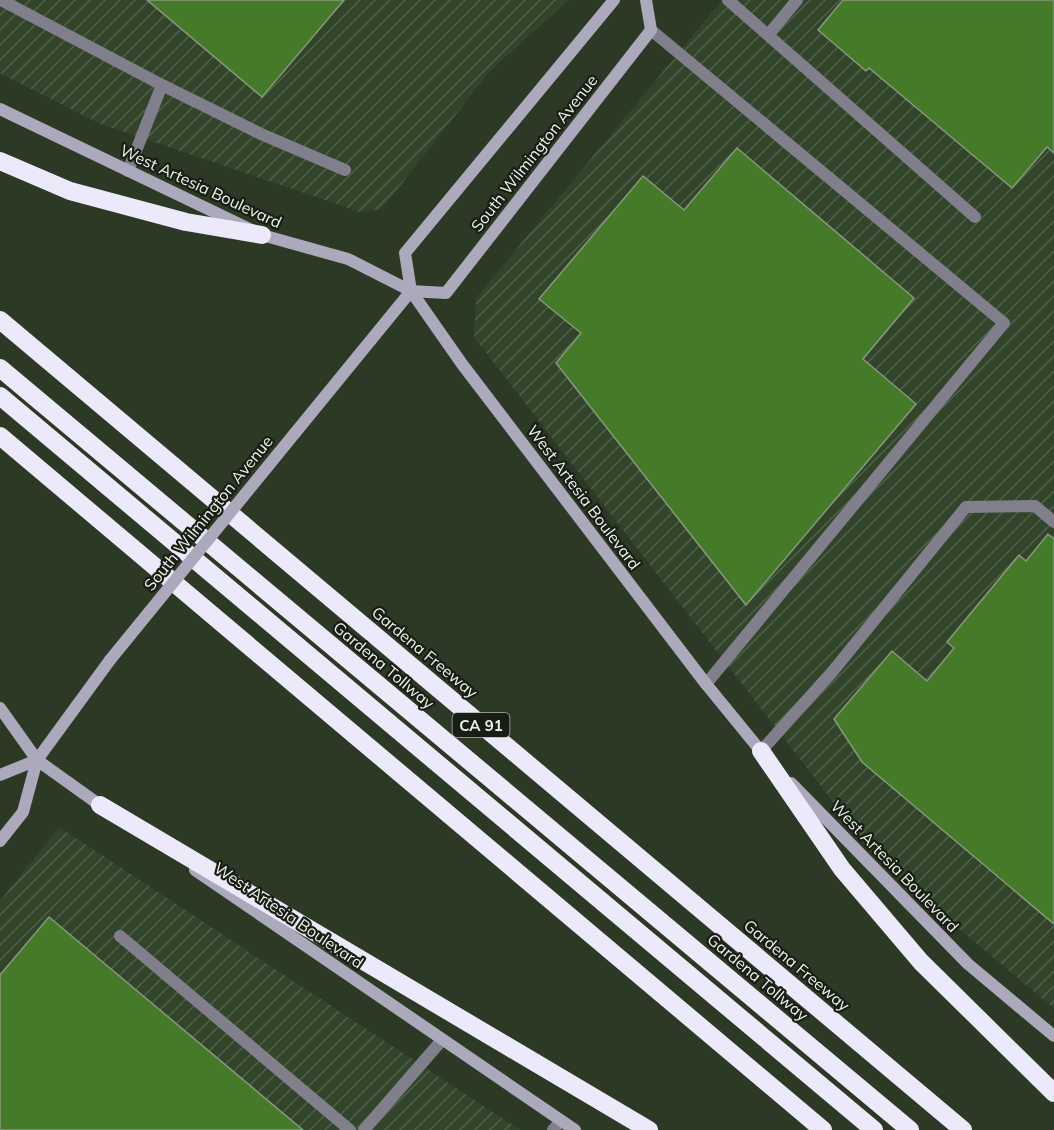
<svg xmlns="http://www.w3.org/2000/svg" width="1054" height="1130" font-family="Mulish,sans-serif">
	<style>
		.industrial { fill: url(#industrial-furrows) }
		.building { fill: #457a28; stroke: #879880; stroke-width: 1.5 }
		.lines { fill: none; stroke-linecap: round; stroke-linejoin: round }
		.service { stroke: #817f8b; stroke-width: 12 }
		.secondary { stroke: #ada9bc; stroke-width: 12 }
		.motorway { stroke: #ece9fa; stroke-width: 18 }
		.secondary-bridge { stroke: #ada9bc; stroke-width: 12 }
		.labels { text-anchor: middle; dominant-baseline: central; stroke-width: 4.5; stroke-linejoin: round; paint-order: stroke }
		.shield { fill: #181e15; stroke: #acb4a8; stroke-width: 1.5 }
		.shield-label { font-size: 15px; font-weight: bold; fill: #ebf4e7 }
		.street-label { font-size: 16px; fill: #ebf4e7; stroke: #181e15 }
	</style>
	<defs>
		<pattern id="industrial-furrows" width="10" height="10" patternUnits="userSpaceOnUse" patternTransform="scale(1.5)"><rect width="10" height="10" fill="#32452a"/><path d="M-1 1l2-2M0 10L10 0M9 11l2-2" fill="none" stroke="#506049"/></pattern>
	</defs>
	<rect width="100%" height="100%" fill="#2b3925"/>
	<g class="industrial">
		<path d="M 0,0 L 569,0 L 489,72 L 382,209 L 360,212 L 98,123 L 0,73 Z"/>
		<path d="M 722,0 L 1054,0 L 1054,1009 L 878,860 L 474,337 L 476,298 Z"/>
		<path d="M 59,827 L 520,1130 L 0,1130 L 0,901 Z"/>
	</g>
	<g class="building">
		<path d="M 147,0 L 344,0 L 262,97 Z"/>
		<path d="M 843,0 L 1054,0 L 1054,153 L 1047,147 L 1012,188 L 869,68 L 866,71 L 818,30 Z"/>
		<path d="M 737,148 L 914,298 L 863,359 L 916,404 L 746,605 L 556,363 L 581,333 L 539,299 L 643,176 L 684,210 Z"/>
		<path d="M 1048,534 L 1054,539 L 1054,924 L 862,762 L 834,719 L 892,651 L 927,681 L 954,648 L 947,642 L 1019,555 L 1026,561 Z"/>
		<path d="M 49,917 L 303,1130 L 0,1130 L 0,975 Z"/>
	</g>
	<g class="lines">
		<g class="service">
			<path d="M 1,0 L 162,85 L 128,171"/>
			<path d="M 728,0 L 975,217"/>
			<path d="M 651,30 L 1004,323 L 706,684"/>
			<path d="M 769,34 L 797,0"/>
			<path d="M 162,85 L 261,134 L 345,170"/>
			<path d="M 761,751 L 833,671 L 966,507 L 1035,506 L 1054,522"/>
			<path d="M 120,936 L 350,1130"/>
			<path d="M 364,1130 L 442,1040"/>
			<path d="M 553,1130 L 561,1121"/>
		</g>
		<g class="secondary">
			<path d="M 0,109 L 262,235 L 348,259 L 411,291 L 462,364 L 706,684 L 764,755"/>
			<path d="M 411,291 L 446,293 L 651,30 L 646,0"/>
			<path d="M 295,433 L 411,291 L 405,253 L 614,0"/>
			<path d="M 0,708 L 37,760 L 104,808"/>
			<path d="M 0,775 L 37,760"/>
			<path d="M 791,783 L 968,964 L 1054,1036"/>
			<path d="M 0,841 L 23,812 L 37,760 L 110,660"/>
			<path d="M 195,870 L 575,1130"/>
		</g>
		<g class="motorway">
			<path d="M 0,161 L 70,191 L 186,222 L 262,235"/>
			<path d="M 0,320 L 963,1130"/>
			<path d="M 0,368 L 910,1130"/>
			<path d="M 0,396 L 874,1130"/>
			<path d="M 0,436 L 823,1130"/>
			<path d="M 761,751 L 842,869 L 921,962 L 1054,1093"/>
			<path d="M 100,805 L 649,1130"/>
		</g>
		<path class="secondary-bridge" d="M 110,660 L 295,433"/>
	</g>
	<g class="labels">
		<rect class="shield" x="452.5" y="713" width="57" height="24" rx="4.5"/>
		<g class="shield-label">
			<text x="481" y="725">CA 91</text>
		</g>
		<g class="street-label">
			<text transform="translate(534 153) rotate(-52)">South Wilmington Avenue</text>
			<text transform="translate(201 186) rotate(25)">West Artesia Boulevard</text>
			<text transform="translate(584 497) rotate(53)">West Artesia Boulevard</text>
			<text transform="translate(208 513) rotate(-51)">South Wilmington Avenue</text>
			<text transform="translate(425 652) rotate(40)">Gardena Freeway</text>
			<text transform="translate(384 665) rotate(40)">Gardena Tollway</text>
			<text transform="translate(895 866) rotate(46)">West Artesia Boulevard</text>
			<text transform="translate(289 915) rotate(34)">West Artesia Boulevard</text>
			<text transform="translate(797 965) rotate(40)">Gardena Freeway</text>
			<text transform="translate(758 977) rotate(40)">Gardena Tollway</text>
		</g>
	</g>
</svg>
